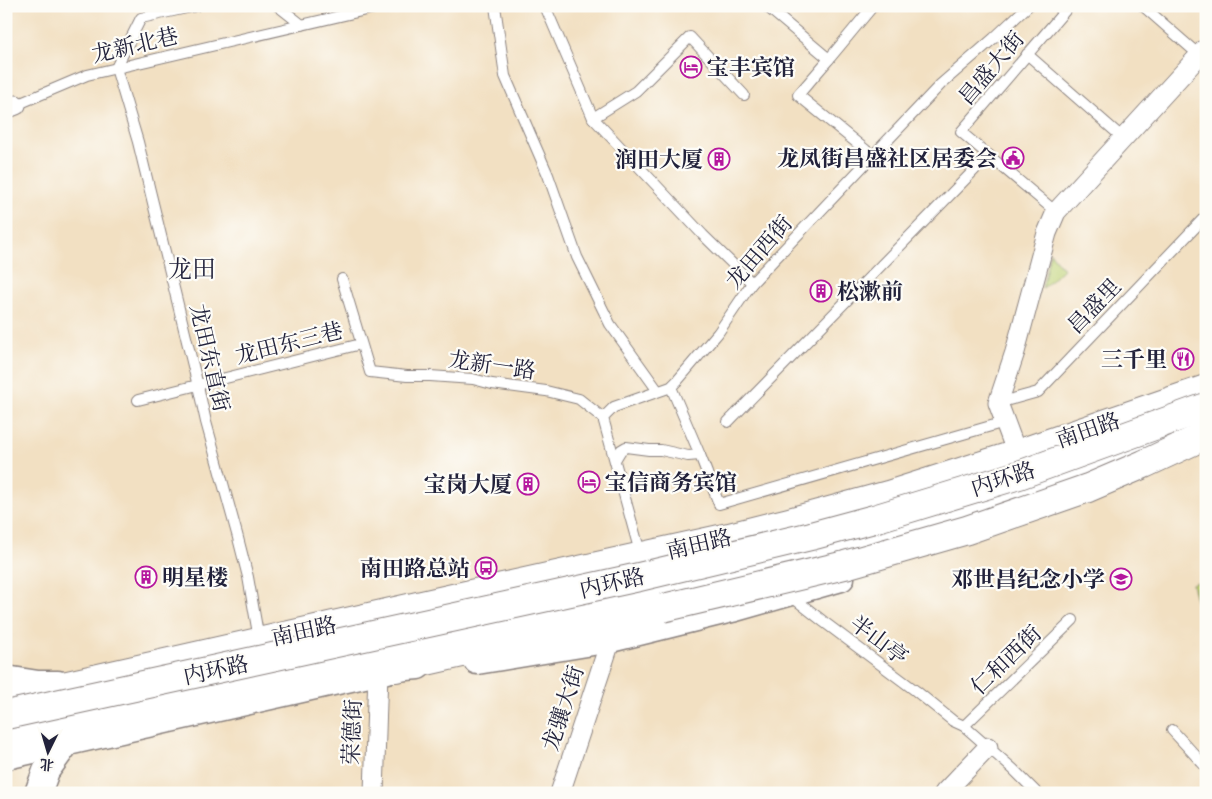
<svg xmlns="http://www.w3.org/2000/svg" width="1212" height="799" font-family="'EB Garamond','Noto Serif SC',serif">
	<style>
		.grass { fill: #bed174; stroke: #707a58 }
		.park { fill: url(#park-dots); stroke: #707a58 }
		.lines { fill: none; stroke-linecap: round; stroke-linejoin: round }
		.lane-casing { stroke: #8a817e; stroke-width: 12 }
		.street-casing { stroke: #8a817e; stroke-width: 21 }
		.secondary-casing { stroke: #8a817e; stroke-width: 29 }
		.primary-casing { stroke: #8a817e; stroke-width: 30 }
		.highway-casing { stroke: #8a817e; stroke-width: 30 }
		.lane { stroke: #fff; stroke-width: 10 }
		.street { stroke: #fff; stroke-width: 19 }
		.secondary { stroke: #fff; stroke-width: 26 }
		.primary { stroke: #fff; stroke-width: 28 }
		.highway { stroke: #fff; stroke-width: 28 }
		.highway-bridge-casing { stroke: #8a817e; stroke-width: 30; stroke-linecap: butt }
		.highway-bridge { stroke: #fff; stroke-width: 28 }
		.labels { text-anchor: middle; dominant-baseline: central; stroke-width: 4.5; stroke-linejoin: round; paint-order: stroke }
		.street-label { font-size: 22px; fill: #22223b; stroke: #fdfcf7 }
		.poi-label { font-size: 22px; font-weight: bold; fill: #22223b; stroke: #fdfcf7; text-anchor: end }
		.neighbourhood-label { font-size: 24px; fill: #22223b; stroke: #fdfcf7 }
	</style>
	<defs>
		<pattern id="park-dots" width="8" height="8" patternUnits="userSpaceOnUse" patternTransform="scale(1.25)"><rect width="8" height="8" fill="#bed174"/><path d="M2 2h.1M6 6h.1" fill="none" stroke="#a3b365" stroke-width="1.8" stroke-linecap="round"/></pattern>
	</defs>
	<rect width="100%" height="100%" fill="#fdfcf7"/>
	<filter id="ink" filterUnits="userSpaceOnUse"><feTurbulence type="fractalNoise" baseFrequency=".02" numOctaves="2"/><feDisplacementMap in="SourceGraphic" scale="10" xChannelSelector="R" yChannelSelector="G"/><feConvolveMatrix kernelMatrix="1 2 1 2 8 2 1 2 1" color-interpolation-filters="sRGB"/></filter>
	<filter id="wash" filterUnits="userSpaceOnUse"><feTurbulence type="fractalNoise" baseFrequency=".0096" numOctaves="4" result="noise"/><feDisplacementMap in="SourceGraphic" scale="20" xChannelSelector="R" yChannelSelector="G"/><feGaussianBlur stdDeviation="1.12" result="paint"/><feColorMatrix in="noise" values="0 0 0 0 0 0 0 0 0 0 0 0 0 0 0 0 0 1.4 0 .05"/><feComposite in="paint" operator="in"/></filter>
	<g filter="url(#wash)">
		<rect width="100%" height="100%" fill="#f2e0c2"/>
		<path class="grass" d="M 1050,252 L 1063,269 L 1042,289 Z"/>
		<path class="park" d="M 1206,580 L 1206,617 L 1201,618 L 1192,584 Z"/>
	</g>
	<g filter="url(#ink)">
		<g class="lines">
			<g class="lane-casing">
				<g id="lane">
					<path d="M 196,6 L 141,18 L 116,68 L 138,142 L 198,386 L 206,422 L 237,534 L 248,577 L 257,628"/>
					<path d="M 278,6 L 302,25"/>
					<path d="M 495,6 L 505,76 L 548,175 L 577,257 L 610,324 L 658,391"/>
					<path d="M 545,6 L 593,118 L 703,235 L 752,283"/>
					<path d="M 766,6 L 829,59 L 798,95 L 873,156"/>
					<path d="M 1143,6 L 1199,55"/>
					<path d="M 1027,54 L 1123,138"/>
					<path d="M 829,59 L 873,6"/>
					<path d="M 16,105 L 87,75 L 383,6"/>
					<path d="M 593,118 L 636,91 L 690,37 L 744,95"/>
					<path d="M 1056,212 L 961,132 L 1069,6"/>
					<path d="M 342,279 L 370,372 L 407,376 L 430,376 L 473,379 L 492,384 L 546,391 L 579,399 L 603,418"/>
					<path d="M 671,387 L 700,455 L 719,504 L 1005,422"/>
					<path d="M 138,400 L 361,344"/>
					<path d="M 998,403 L 1038,392 L 1206,216"/>
					<path d="M 728,422 L 989,155"/>
					<path d="M 615,460 L 621,450 L 626,447 L 649,450 L 661,450 L 688,456 L 700,455"/>
					<path d="M 641,556 L 603,418 L 614,407 L 671,387 L 678,380 L 718,333 L 752,283 L 941,84 L 994,38 L 1028,6"/>
					<path d="M 791,596 L 824,622 L 916,691 L 953,721 L 964,726 L 1013,769 L 1037,793"/>
					<path d="M 964,726 L 1073,620"/>
					<path d="M 1172,730 L 1206,767"/>
				</g>
			</g>
			<g class="street-casing">
				<g id="street">
					<path d="M 6,109 L 16,105"/>
					<path d="M 1017,454 L 998,403 L 1015,352 L 1047,233 L 1056,212 L 1206,48"/>
					<path d="M 374,793 L 378,672"/>
					<path d="M 560,793 L 611,639"/>
					<path d="M 944,793 L 988,747"/>
				</g>
			</g>
			<g class="secondary-casing">
				<g id="secondary">
					<path d="M 477,661 L 611,639 L 732,609 L 841,578"/>
					<path d="M 6,679 L 38,684 L 58,684"/>
					<path d="M 6,756 L 395,668 L 418,666"/>
					<path d="M 38,793 L 46,771 L 67,742"/>
				</g>
			</g>
			<g class="primary-casing">
				<g id="primary">
					<path d="M 6,699 L 471,594 L 729,537 L 789,522 L 888,495 L 1017,454 L 1206,389"/>
					<path d="M 6,731 L 685,582 L 798,555 L 924,520 L 1012,492 L 1195,429"/>
				</g>
			</g>
			<g class="highway-casing">
				<path id="highway" d="M 395,668 L 663,608"/>
			</g>
			<use href="#lane" class="lane"/>
			<use href="#street" class="street"/>
			<use href="#secondary" class="secondary"/>
			<use href="#primary" class="primary"/>
			<use href="#highway" class="highway"/>
			<g class="highway-bridge-casing">
				<g id="highway-bridge">
					<path d="M 663,608 L 845,565 L 967,530 L 1088,488 L 1144,464 L 1206,435"/>
					<path d="M 6,715 L 639,577 L 811,536 L 874,519 L 1019,475 L 1206,407"/>
				</g>
			</g>
			<use href="#highway-bridge" class="highway-bridge"/>
		</g>
	</g>
	<defs>
		<g id="hotel-ring" transform="scale(1.125)"><circle r="9.5" fill="#fdfcf7" stroke="#b5179e" stroke-width="1.5"/><path d="M-6-4.5h1.5V1H6V5H4.5V3h-9V5H-6ZM-4 0a1.8 1.8 0 1 1 3.6 0ZM.5 0V-2.5h3Q6-2.5 6 0Z" fill="#b5179e"/></g>
		<g id="civic-ring" transform="scale(1.125)"><circle r="9.5" fill="#fdfcf7" stroke="#b5179e" stroke-width="1.5"/><path d="M-.6-6.5H3V-4.5H.6V-3L4-1V1h2V6H-6V1h2V-1L-.6-3ZM-1.2 2.5V6h2.4V2.5Z" fill="#b5179e"/></g>
		<g id="building-ring" transform="scale(1.125)"><circle r="9.5" fill="#fdfcf7" stroke="#b5179e" stroke-width="1.5"/><path d="M-4-6H4V6H1V3H-1V6H-4ZM-2.5-4.3h1.7v1.8h-1.7ZM.8-4.3h1.7v1.8H.8ZM-2.5-1h1.7V.8h-1.7ZM.8-1h1.7V.8H.8Z" fill="#b5179e"/></g>
		<g id="restaurant-ring" transform="scale(1.125)"><circle r="9.5" fill="#fdfcf7" stroke="#b5179e" stroke-width="1.5"/><path d="M-5-6h1v4h1v-4h1v4h1v-4h1v5L-1.5 .5V6h-2V.5L-5-1ZM5-6V6H3V1.5H1.5Q1.5-4 5-6Z" fill="#b5179e"/></g>
		<g id="bus-ring" transform="scale(1.125)"><circle r="9.5" fill="#fdfcf7" stroke="#b5179e" stroke-width="1.5"/><path d="M-5-6H5V4H4V6H2V4H-2V6H-4V4H-5ZM-3.5-4V0h7V-4ZM-3.5 1.2v1.5H-2V1.2ZM2 1.2v1.5H3.5V1.2Z" fill="#b5179e"/></g>
		<g id="school-ring" transform="scale(1.125)"><circle r="9.5" fill="#fdfcf7" stroke="#b5179e" stroke-width="1.5"/><path d="M0-5L7-2L0 1L-7-2ZM-4 1L0 2.5L4 1V4Q0 6-4 4Z" fill="#b5179e"/></g>
	</defs>
	<g fill-rule="evenodd">
		<use href="#hotel-ring" x="691" y="67"/>
		<use href="#civic-ring" x="1013" y="158"/>
		<use href="#building-ring" x="719" y="159"/>
		<use href="#building-ring" x="821" y="291"/>
		<use href="#restaurant-ring" x="1183" y="359"/>
		<use href="#hotel-ring" x="589" y="482"/>
		<use href="#building-ring" x="528" y="484"/>
		<use href="#bus-ring" x="486" y="568"/>
		<use href="#building-ring" x="146" y="577"/>
		<use href="#school-ring" x="1121" y="579"/>
	</g>
	<g class="labels">
		<g class="street-label">
			<text transform="translate(135 45) rotate(-13)">龙新北巷</text>
			<text transform="translate(991 68) rotate(-50)">昌盛大街</text>
			<text transform="translate(759 252) rotate(-49)">龙田西街</text>
			<text transform="translate(1094 306) rotate(-46)">昌盛里</text>
			<text transform="translate(289 343) rotate(-14)">龙田东三巷</text>
			<text transform="translate(210 358) rotate(77)">龙田东直街</text>
			<text transform="translate(492 365) rotate(8)">龙新一路</text>
			<text transform="translate(1088 430) rotate(-19)">南田路</text>
			<text transform="translate(1003 479) rotate(-18)">内环路</text>
			<text transform="translate(699 544) rotate(-13)">南田路</text>
			<text transform="translate(612 583) rotate(-13)">内环路</text>
			<text transform="translate(304 631) rotate(-12)">南田路</text>
			<text transform="translate(879 640) rotate(37)">半山亭</text>
			<text transform="translate(1006 660) rotate(-44)">仁和西街</text>
			<text transform="translate(216 670) rotate(-12)">内环路</text>
			<text transform="translate(563 708) rotate(-72)">龙骧大街</text>
			<text transform="translate(352 732) rotate(-88)">荣德街</text>
		</g>
		<g class="poi-label">
			<text x="707" y="67" text-anchor="start">宝丰宾馆</text>
			<text x="997" y="158">龙凤街昌盛社区居委会</text>
			<text x="703" y="159">润田大厦</text>
			<text x="837" y="291" text-anchor="start">松漱前</text>
			<text x="1167" y="359">三千里</text>
			<text x="605" y="482" text-anchor="start">宝信商务宾馆</text>
			<text x="512" y="484">宝岗大厦</text>
			<text x="470" y="568">南田路总站</text>
			<text x="162" y="577" text-anchor="start">明星楼</text>
			<text x="1105" y="579">邓世昌纪念小学</text>
		</g>
		<g class="neighbourhood-label">
			<text x="192" y="268">龙田</text>
		</g>
	</g>
	<rect width="1212" height="799" fill="none" stroke="#fdfcf7" stroke-width="25"/>
	<g transform="translate(48 752) rotate(185)" stroke="#fdfcf7" stroke-width="4" paint-order="stroke">
	<path d="M0-4L9 19L0 12L-9 19Z" fill="#22223b"/>
	<text y="-8" font-size="14" font-weight="bold" text-anchor="middle" fill="#22223b">北</text>
	</g>
</svg>
